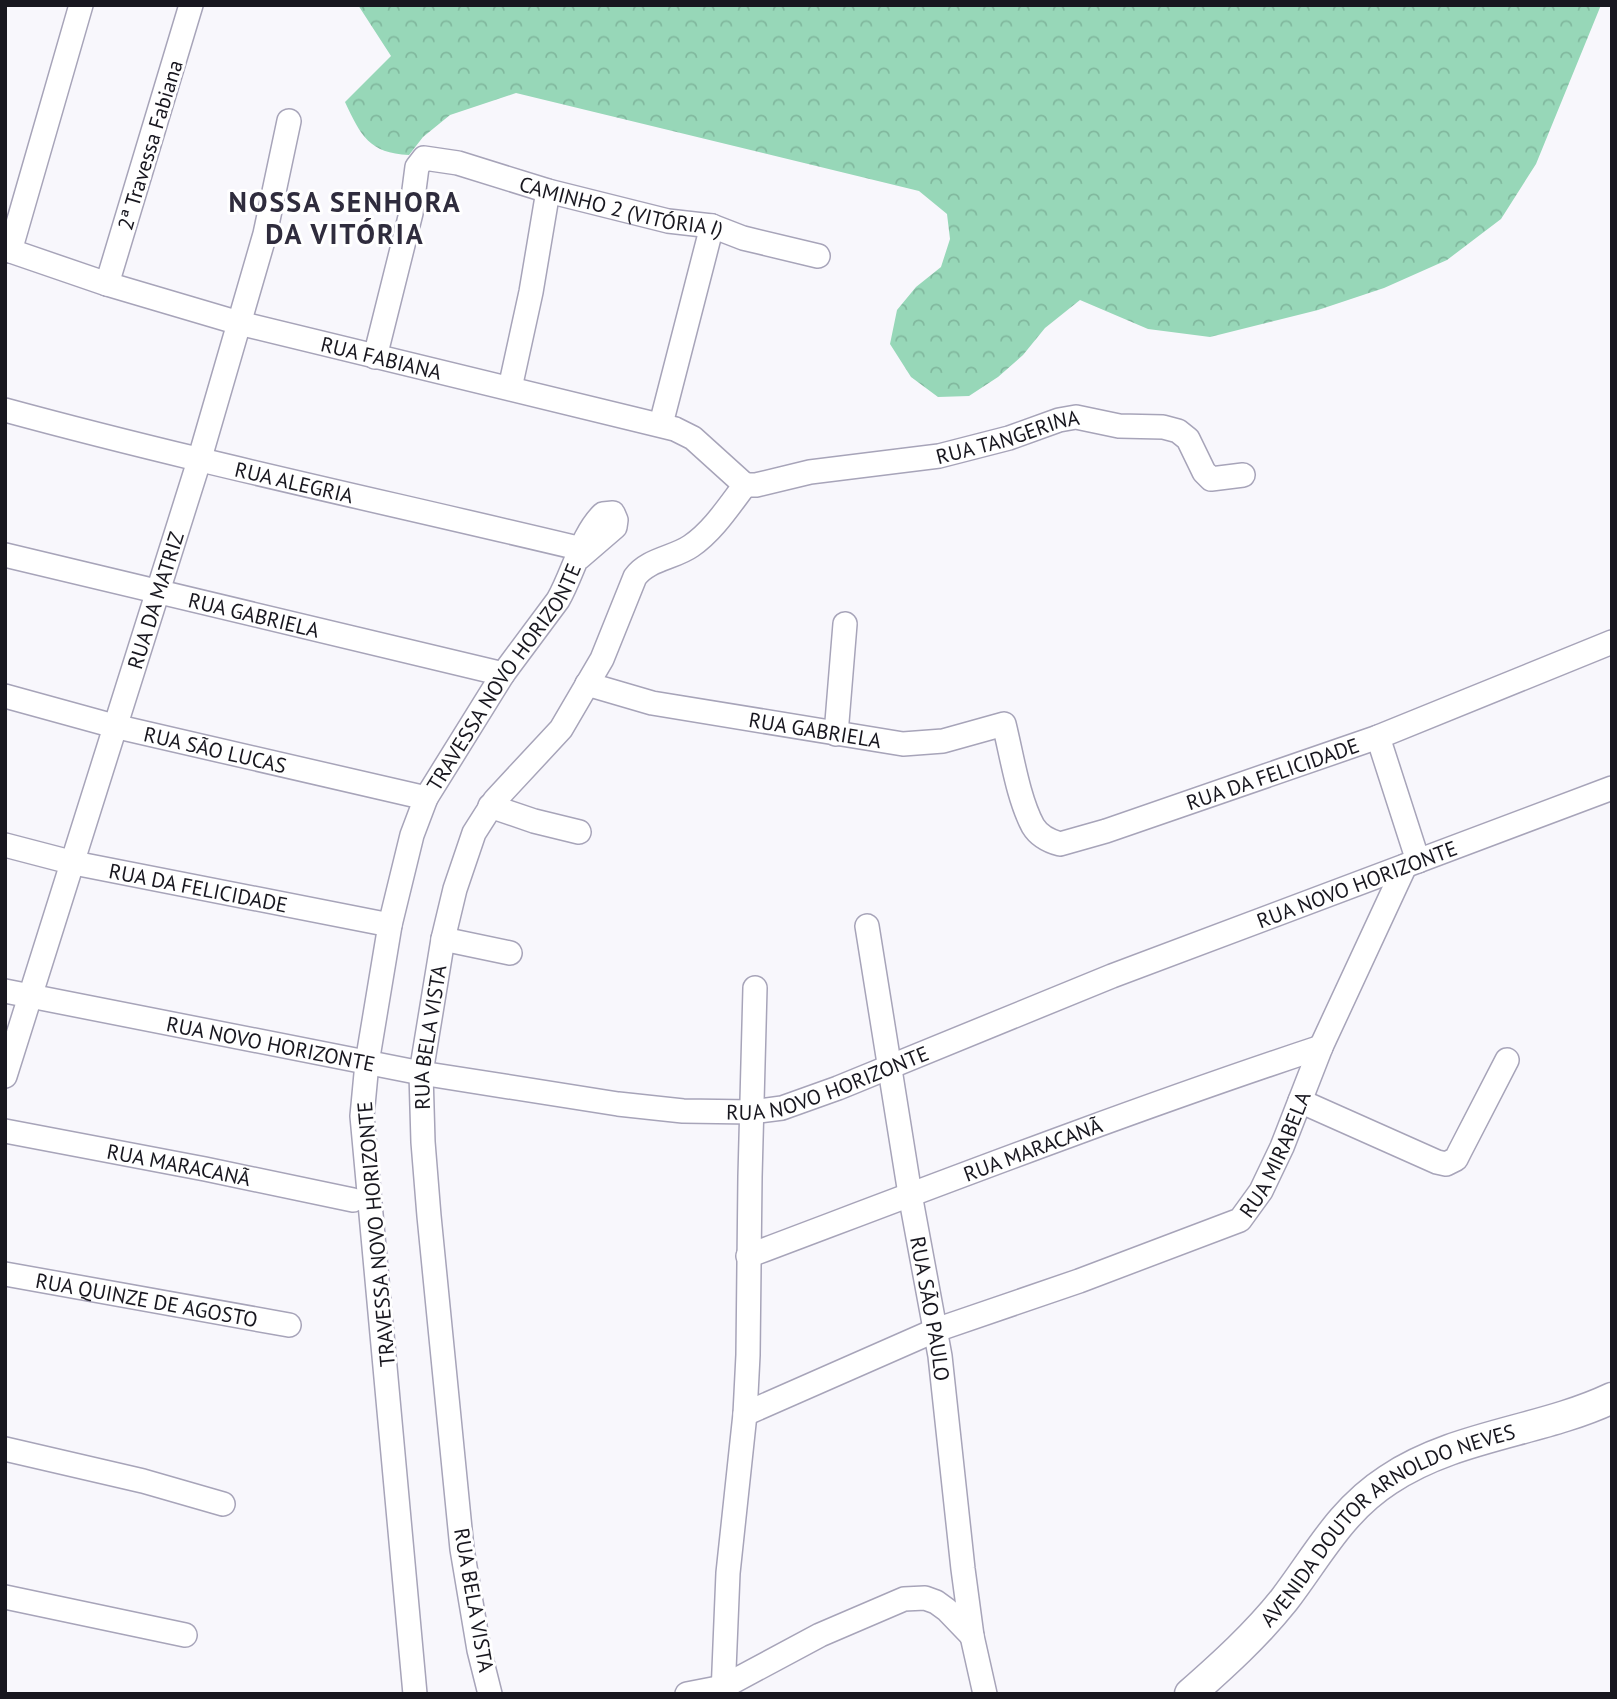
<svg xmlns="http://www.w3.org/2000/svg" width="1617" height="1699" font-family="'PT Sans',sans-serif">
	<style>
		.forest { fill: url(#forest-crowns) }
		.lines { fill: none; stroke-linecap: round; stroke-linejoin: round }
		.minor-casing { stroke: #a7a4b9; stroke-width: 26 }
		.major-casing { stroke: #a7a4b9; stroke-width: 33 }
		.minor { stroke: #fff; stroke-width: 23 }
		.major { stroke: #fff; stroke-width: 30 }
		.labels { text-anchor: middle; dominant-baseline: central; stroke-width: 6; stroke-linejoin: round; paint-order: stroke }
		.street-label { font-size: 21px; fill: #18171f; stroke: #fff }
		.district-label { font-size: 28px; font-weight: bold; letter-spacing: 2px; fill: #2f2c3d; stroke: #fff }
	</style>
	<defs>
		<pattern id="forest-crowns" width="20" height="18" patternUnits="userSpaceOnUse" patternTransform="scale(1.75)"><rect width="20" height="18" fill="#97d7b8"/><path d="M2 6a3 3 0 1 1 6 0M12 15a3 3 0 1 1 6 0" fill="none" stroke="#81b89e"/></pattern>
	</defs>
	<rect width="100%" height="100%" fill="#f8f7fc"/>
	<path class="forest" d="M 358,5 L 1601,5 L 1536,164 L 1501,219 L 1447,260 L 1384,288 L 1318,310 L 1210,337 L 1148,329 L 1080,300 L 1045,328 L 1023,355 L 998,377 L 969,396 L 938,397 L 911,377 L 890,344 L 897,310 L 916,287 L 941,267 L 950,239 L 947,214 L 919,191 L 516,93 L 450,115 L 423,137 L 409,155 C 369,153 361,136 345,102 L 391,56 Z"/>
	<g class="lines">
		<g class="minor-casing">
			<g id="minor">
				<path id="s1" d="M 5,249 L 107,284 L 239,323 L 675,429 L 693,438 L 745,485"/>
				<path d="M 10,251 L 81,5"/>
				<path d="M 107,284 L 191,5"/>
				<path id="s2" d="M 375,357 L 411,213 L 417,167 L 424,158 L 458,163 L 548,191 L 668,221 L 712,226 L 743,238 L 818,256"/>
				<path d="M 510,388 L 531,292 L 548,191"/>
				<path id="s3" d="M 5,410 C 196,462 390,503 582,549"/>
				<path d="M 661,424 L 712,226"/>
				<path id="s4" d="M 745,485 L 756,485 L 810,472 L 939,456 L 1009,438 L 1059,420 L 1076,417 L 1119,426 L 1163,427 L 1178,431 L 1188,439 L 1204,472 L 1211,479 L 1243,475"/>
				<path id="s5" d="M 5,555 L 503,674"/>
				<path id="s6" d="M 587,684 L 652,703 L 903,744 L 943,741 L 1004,724 C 1012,756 1018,798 1033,826 C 1039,836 1049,841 1060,844 L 1106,831 L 1378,737 L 1612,642"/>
				<path id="s7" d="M 5,696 L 114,726 L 426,798"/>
				<path d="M 836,734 L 845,624"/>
				<path d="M 1378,737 L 1418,861"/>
				<path d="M 490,806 L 534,821 L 579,832"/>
				<path id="s8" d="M 5,845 L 74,863 L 390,925"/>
				<path id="s9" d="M 867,926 L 910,1194 L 940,1356 L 963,1569 L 972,1636 L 985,1694"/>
				<path d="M 443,939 L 510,953"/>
				<path id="s10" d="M 5,991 L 421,1073 L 618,1104 L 683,1111 L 752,1112 L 782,1108 L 838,1088 L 1112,976 L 1612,788"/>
				<path id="s11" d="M 5,1076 L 199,461 L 265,234 L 289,121"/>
				<path d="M 1300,1101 L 1437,1162 L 1446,1164 L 1456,1159 L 1460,1151 L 1507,1060"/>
				<path id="s12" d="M 5,1131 L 205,1169 L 353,1200"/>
				<path id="s13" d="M 748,1256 C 939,1184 1128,1111 1321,1047"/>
				<path id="s14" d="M 5,1274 L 289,1325"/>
				<path id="s15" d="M 745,1414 L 936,1330 L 1079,1281 L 1240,1220 L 1261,1191 L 1282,1147 L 1321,1047 L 1405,866"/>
				<path d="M 5,1449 L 143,1481 L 223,1504"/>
				<path d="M 5,1597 L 185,1635"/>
				<path id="s16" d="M 415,1694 L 362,1116 L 367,1063 L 390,925 L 412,835 L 426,798 L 503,674 L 558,600 C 573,574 582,534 603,514 L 613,513 L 616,520 L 615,527 L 579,558"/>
				<path id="s17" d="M 490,1694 L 479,1650 L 462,1549 L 429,1216 L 423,1142 L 421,1073 L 443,939 L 455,889 L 474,833 L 495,800 L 561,729 L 602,659 L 635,577 C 648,559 674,558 691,546 C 713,531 729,506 745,485"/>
				<path d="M 687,1694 L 723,1687 L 820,1635 L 904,1599 L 925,1598 L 936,1602 L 947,1610 L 972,1636"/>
				<path d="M 723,1694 L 728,1573 L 745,1414 L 748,1355 L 750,1177 L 755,988"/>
			</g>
		</g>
		<g class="major-casing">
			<g id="major">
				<path id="s18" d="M 1190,1694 C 1223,1665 1256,1635 1284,1600 C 1317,1557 1340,1511 1388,1480 C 1455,1435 1540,1432 1612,1398"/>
			</g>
		</g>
		<use href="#minor" class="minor"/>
		<use href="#major" class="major"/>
	</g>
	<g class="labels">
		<g class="street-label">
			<text transform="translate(150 145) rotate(-73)">2ª Travessa Fabiana</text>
			<text stroke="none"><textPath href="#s2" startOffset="410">CAMINHO 2 (VITÓRIA I)</textPath></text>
			<text stroke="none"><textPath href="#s1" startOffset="392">RUA FABIANA</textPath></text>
			<text stroke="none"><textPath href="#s4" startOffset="268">RUA TANGERINA</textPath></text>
			<text stroke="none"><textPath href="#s3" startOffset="298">RUA ALEGRIA</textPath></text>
			<text stroke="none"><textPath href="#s11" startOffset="499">RUA DA MATRIZ</textPath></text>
			<text stroke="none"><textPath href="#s5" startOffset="256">RUA GABRIELA</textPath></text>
			<text stroke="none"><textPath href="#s16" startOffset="1050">TRAVESSA NOVO HORIZONTE</textPath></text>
			<text stroke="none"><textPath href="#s6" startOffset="233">RUA GABRIELA</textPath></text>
			<text stroke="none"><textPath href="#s7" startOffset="217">RUA SÃO LUCAS</textPath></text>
			<text stroke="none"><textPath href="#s6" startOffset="789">RUA DA FELICIDADE</textPath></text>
			<text stroke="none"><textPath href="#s10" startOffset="1405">RUA NOVO HORIZONTE</textPath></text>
			<text stroke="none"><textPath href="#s8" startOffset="198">RUA DA FELICIDADE</textPath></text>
			<text stroke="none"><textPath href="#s17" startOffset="662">RUA BELA VISTA</textPath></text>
			<text stroke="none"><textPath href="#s10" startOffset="271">RUA NOVO HORIZONTE</textPath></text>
			<text stroke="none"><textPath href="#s10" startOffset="838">RUA NOVO HORIZONTE</textPath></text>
			<text stroke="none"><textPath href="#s13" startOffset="304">RUA MARACANÃ</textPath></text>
			<text stroke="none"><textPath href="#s15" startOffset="607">RUA MIRABELA</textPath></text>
			<text stroke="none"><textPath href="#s12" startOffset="177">RUA MARACANÃ</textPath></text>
			<text transform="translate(376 1234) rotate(-95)">TRAVESSA NOVO HORIZONTE</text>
			<text stroke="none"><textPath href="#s14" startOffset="144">RUA QUINZE DE AGOSTO</textPath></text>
			<text stroke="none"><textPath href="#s9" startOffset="388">RUA SÃO PAULO</textPath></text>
			<text stroke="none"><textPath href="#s18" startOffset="266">AVENIDA DOUTOR ARNOLDO NEVES</textPath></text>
			<text transform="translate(474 1600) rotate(80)">RUA BELA VISTA</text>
		</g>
		<g class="district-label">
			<text x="345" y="201">NOSSA SENHORA<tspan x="345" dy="32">DA VITÓRIA</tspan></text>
		</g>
	</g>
	<rect width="1617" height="1699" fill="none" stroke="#18171f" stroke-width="14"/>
</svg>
